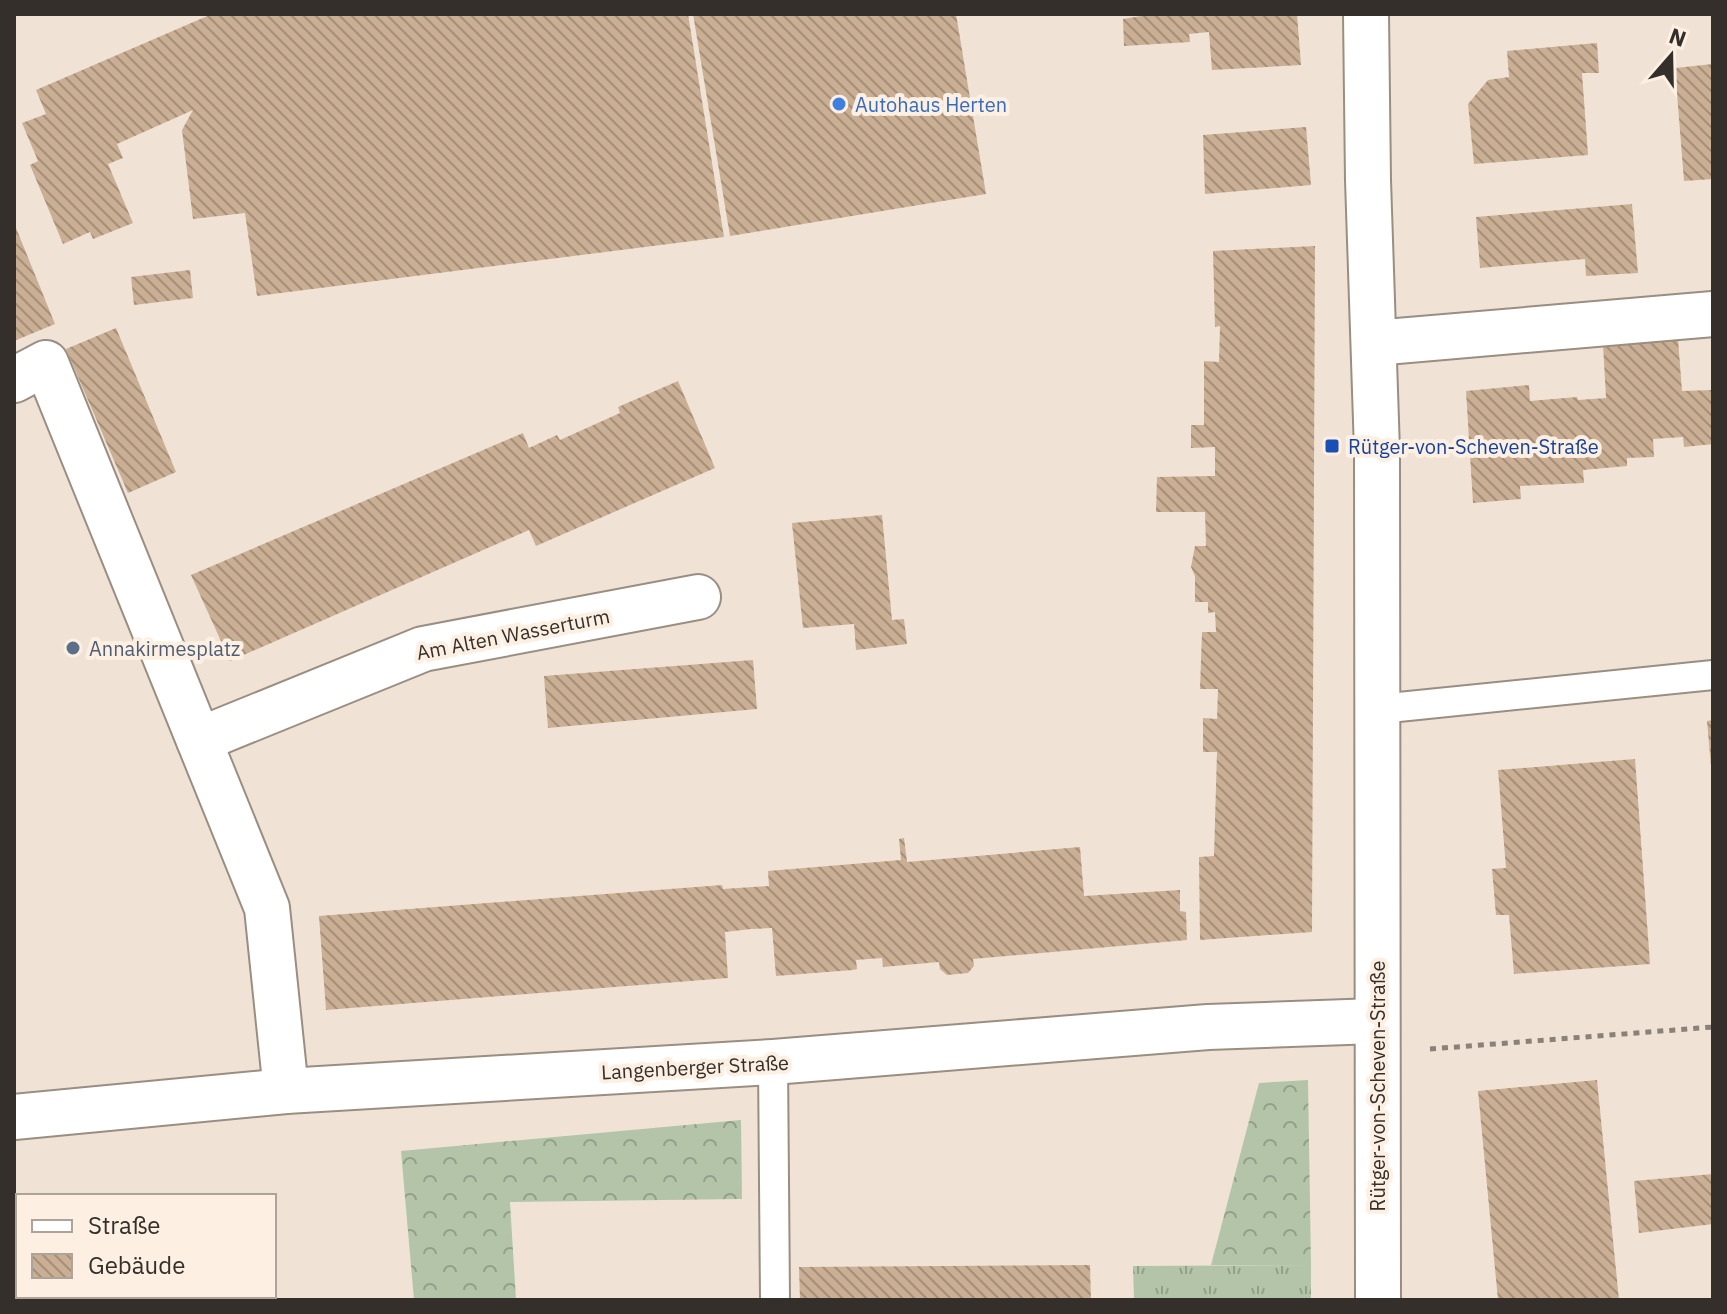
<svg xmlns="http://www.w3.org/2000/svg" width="1727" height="1314" font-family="'IBM Plex Sans',sans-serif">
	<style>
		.grass { fill: url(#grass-tufts) }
		.forest { fill: url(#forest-crowns) }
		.building { fill: url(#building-back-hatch) }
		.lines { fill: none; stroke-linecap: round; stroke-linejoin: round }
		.service-casing { stroke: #9a8e82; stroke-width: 32 }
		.minor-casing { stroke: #9a8e82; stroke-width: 48 }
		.tertiary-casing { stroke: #9a8e82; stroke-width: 48 }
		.path { stroke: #8a8178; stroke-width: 5; stroke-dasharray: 6 6; stroke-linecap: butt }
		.service { stroke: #fff; stroke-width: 28 }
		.minor { stroke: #fff; stroke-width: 44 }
		.tertiary { stroke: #fff; stroke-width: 44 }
		.shop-dot { fill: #3f7fe0; stroke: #fdf0e3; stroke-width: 3 }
		.transit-dot { fill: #1a4fb4; stroke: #fdf0e3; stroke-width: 3 }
		.service-dot { fill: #5c6f8a; stroke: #fdf0e3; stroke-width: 3 }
		.labels { text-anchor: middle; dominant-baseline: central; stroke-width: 8; stroke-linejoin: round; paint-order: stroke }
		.shop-label { font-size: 20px; fill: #366cbe; stroke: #fdf0e3; text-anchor: start }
		.transit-label { font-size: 20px; fill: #164399; stroke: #fdf0e3; text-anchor: start }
		.street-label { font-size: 20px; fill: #342f2a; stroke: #fdf0e3 }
		.service-label { font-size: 20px; fill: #4e5e75; stroke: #fdf0e3; text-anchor: start }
	</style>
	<defs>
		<pattern id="grass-tufts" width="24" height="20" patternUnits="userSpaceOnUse" patternTransform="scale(2)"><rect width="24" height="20" fill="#b3c4a9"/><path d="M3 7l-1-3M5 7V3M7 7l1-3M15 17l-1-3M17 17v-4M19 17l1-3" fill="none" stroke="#92a08a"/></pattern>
		<pattern id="forest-crowns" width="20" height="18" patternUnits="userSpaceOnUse" patternTransform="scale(2)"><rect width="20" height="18" fill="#b3c4a9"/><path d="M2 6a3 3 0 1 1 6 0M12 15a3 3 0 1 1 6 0" fill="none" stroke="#92a08a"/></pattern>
		<pattern id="building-back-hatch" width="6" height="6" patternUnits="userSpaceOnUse" patternTransform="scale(2)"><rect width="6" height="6" fill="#caaf94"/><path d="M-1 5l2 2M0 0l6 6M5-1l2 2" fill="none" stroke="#a58f79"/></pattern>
	</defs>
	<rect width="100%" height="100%" fill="#f0e3d6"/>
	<path class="grass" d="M 1311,1265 L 1311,1300 L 1134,1300 L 1133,1266 Z"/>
	<g class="forest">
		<path d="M 1308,1080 L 1311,1265 L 1211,1265 L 1259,1083 Z"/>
		<path d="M 741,1120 L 742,1199 L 510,1202 L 516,1300 L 414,1300 L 401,1151 Z"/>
	</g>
	<g class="building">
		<path d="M 212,14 L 688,14 L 724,237 L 257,296 L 245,213 L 193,219 L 182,130 L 193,110 L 117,144 L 123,158 L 108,164 L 133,223 L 93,239 L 90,232 L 63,244 L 30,165 L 38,161 L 22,123 L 46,114 L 36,90 Z"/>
		<path d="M 693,14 L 956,14 L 986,194 L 730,236 Z"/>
		<path d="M 1154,14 L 1297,14 L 1301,65 L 1212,70 L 1209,32 L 1189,34 L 1190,42 L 1124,46 L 1123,19 Z"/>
		<path d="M 1597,43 L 1599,73 L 1582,73 L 1588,155 L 1474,164 L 1468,104 L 1488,80 L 1509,77 L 1507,51 Z"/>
		<path d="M 1713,64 L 1713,179 L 1684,181 L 1675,68 Z"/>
		<path d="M 1306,127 L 1311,185 L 1205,194 L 1203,135 Z"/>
		<path d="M 1632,204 L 1638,273 L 1586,276 L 1585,259 L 1480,268 L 1476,217 Z"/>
		<path d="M 14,223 L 55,324 L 14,341 Z"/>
		<path d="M 1315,246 L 1312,932 L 1200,940 L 1199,857 L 1214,856 L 1217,752 L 1203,752 L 1203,718 L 1217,719 L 1218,689 L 1200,689 L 1202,632 L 1216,632 L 1215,612 L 1208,613 L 1208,602 L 1195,602 L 1195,576 L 1191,567 L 1195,546 L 1206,546 L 1205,512 L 1156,512 L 1157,477 L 1215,476 L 1215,447 L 1191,448 L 1191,425 L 1204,425 L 1204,361 L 1219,362 L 1220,326 L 1215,327 L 1213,251 Z"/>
		<path d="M 190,270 L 193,298 L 134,305 L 131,277 Z"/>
		<path d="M 116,328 L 176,472 L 128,493 L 66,349 Z"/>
		<path d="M 1678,339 L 1682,391 L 1713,390 L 1713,444 L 1684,447 L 1683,437 L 1653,439 L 1654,457 L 1627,458 L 1627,466 L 1583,470 L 1584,483 L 1520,486 L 1521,499 L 1473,503 L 1466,391 L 1529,385 L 1530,401 L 1577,397 L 1578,400 L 1606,398 L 1603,344 Z"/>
		<path d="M 678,381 L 715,468 L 536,546 L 529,530 L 230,661 L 191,575 L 523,433 L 529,448 L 557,435 L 560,440 L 620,413 L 618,407 Z"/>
		<path d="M 882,515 L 892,620 L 904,619 L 907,644 L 856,650 L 854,624 L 803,628 L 792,523 Z"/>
		<path d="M 753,660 L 757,709 L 548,728 L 544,676 Z"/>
		<path d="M 1713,720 L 1713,766 L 1711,766 L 1707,721 Z"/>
		<path d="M 1635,759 L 1650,964 L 1514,974 L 1509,915 L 1496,915 L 1492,869 L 1506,868 L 1498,770 Z"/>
		<path d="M 904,838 L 907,862 L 1080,847 L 1084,896 L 1180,890 L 1180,911 L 1186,912 L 1187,940 L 973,959 L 974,966 L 968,973 L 947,975 L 940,969 L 939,962 L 883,967 L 882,958 L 856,960 L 857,969 L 853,970 L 776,976 L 772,928 L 751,929 L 725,932 L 728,978 L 326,1010 L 319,916 L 722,885 L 723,889 L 769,886 L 768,871 L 901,860 L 899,839 Z"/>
		<path d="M 1597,1080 L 1619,1300 L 1498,1300 L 1478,1091 Z"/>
		<path d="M 1713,1174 L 1713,1224 L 1639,1233 L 1634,1181 Z"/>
		<path d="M 1090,1265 L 1091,1300 L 800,1300 L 799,1267 Z"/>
	</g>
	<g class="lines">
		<g class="service-casing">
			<g id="service">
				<path d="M 1379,709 L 1713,675"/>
				<path d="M 773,1062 L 775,1300"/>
			</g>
		</g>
		<g class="minor-casing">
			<g id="minor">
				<path d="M 1374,343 L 1713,314"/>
				<path d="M 14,380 L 46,363 L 267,908 L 286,1091"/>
				<path d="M 199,740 L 423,649 L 698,597"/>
				<path d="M 14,1117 L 286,1091 L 773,1062 L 1208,1027 L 1376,1021"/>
			</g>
		</g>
		<g class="tertiary-casing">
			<path id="tertiary" d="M 1366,14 L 1368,180 L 1377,451 L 1378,1300"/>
		</g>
		<path class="path" d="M 1430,1049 L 1713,1027"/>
		<use href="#service" class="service"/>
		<use href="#minor" class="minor"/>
		<use href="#tertiary" class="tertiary"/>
	</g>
	<circle class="shop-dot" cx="839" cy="104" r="8"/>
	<rect class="transit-dot" x="1324" y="438" width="16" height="16" rx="4"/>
	<circle class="service-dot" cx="73" cy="648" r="8"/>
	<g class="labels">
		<g class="shop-label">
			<text x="855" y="104">Autohaus Herten</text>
		</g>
		<g class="transit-label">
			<text x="1348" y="446">Rütger-von-Scheven-Straße</text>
		</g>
		<g class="street-label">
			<text transform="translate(513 634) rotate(-11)">Am Alten Wasserturm</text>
			<text transform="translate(695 1067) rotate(-3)">Langenberger Straße</text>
			<text transform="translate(1377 1086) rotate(-90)">Rütger-von-Scheven-Straße</text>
		</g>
		<g class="service-label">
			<text x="89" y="648">Annakirmesplatz</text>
		</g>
	</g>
	<rect width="1727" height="1314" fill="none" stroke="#342f2a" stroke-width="32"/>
	<rect x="16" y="1194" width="260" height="104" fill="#fdf0e3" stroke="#ada399" stroke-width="2"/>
	<rect x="32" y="1220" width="40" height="12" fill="#ffffff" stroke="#ada399" stroke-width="2"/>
	<text x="88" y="1234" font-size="24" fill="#342f2a">Straße</text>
	<rect x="32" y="1254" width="40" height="24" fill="url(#building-back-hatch)" stroke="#ada399" stroke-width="2"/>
	<text x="88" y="1274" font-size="24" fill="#342f2a">Gebäude</text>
	<g transform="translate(1671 56) rotate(20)" stroke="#fdf0e3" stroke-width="6" paint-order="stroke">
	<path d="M0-6L14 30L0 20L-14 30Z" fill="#342f2a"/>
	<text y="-12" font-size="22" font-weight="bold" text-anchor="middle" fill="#342f2a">N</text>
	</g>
</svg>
